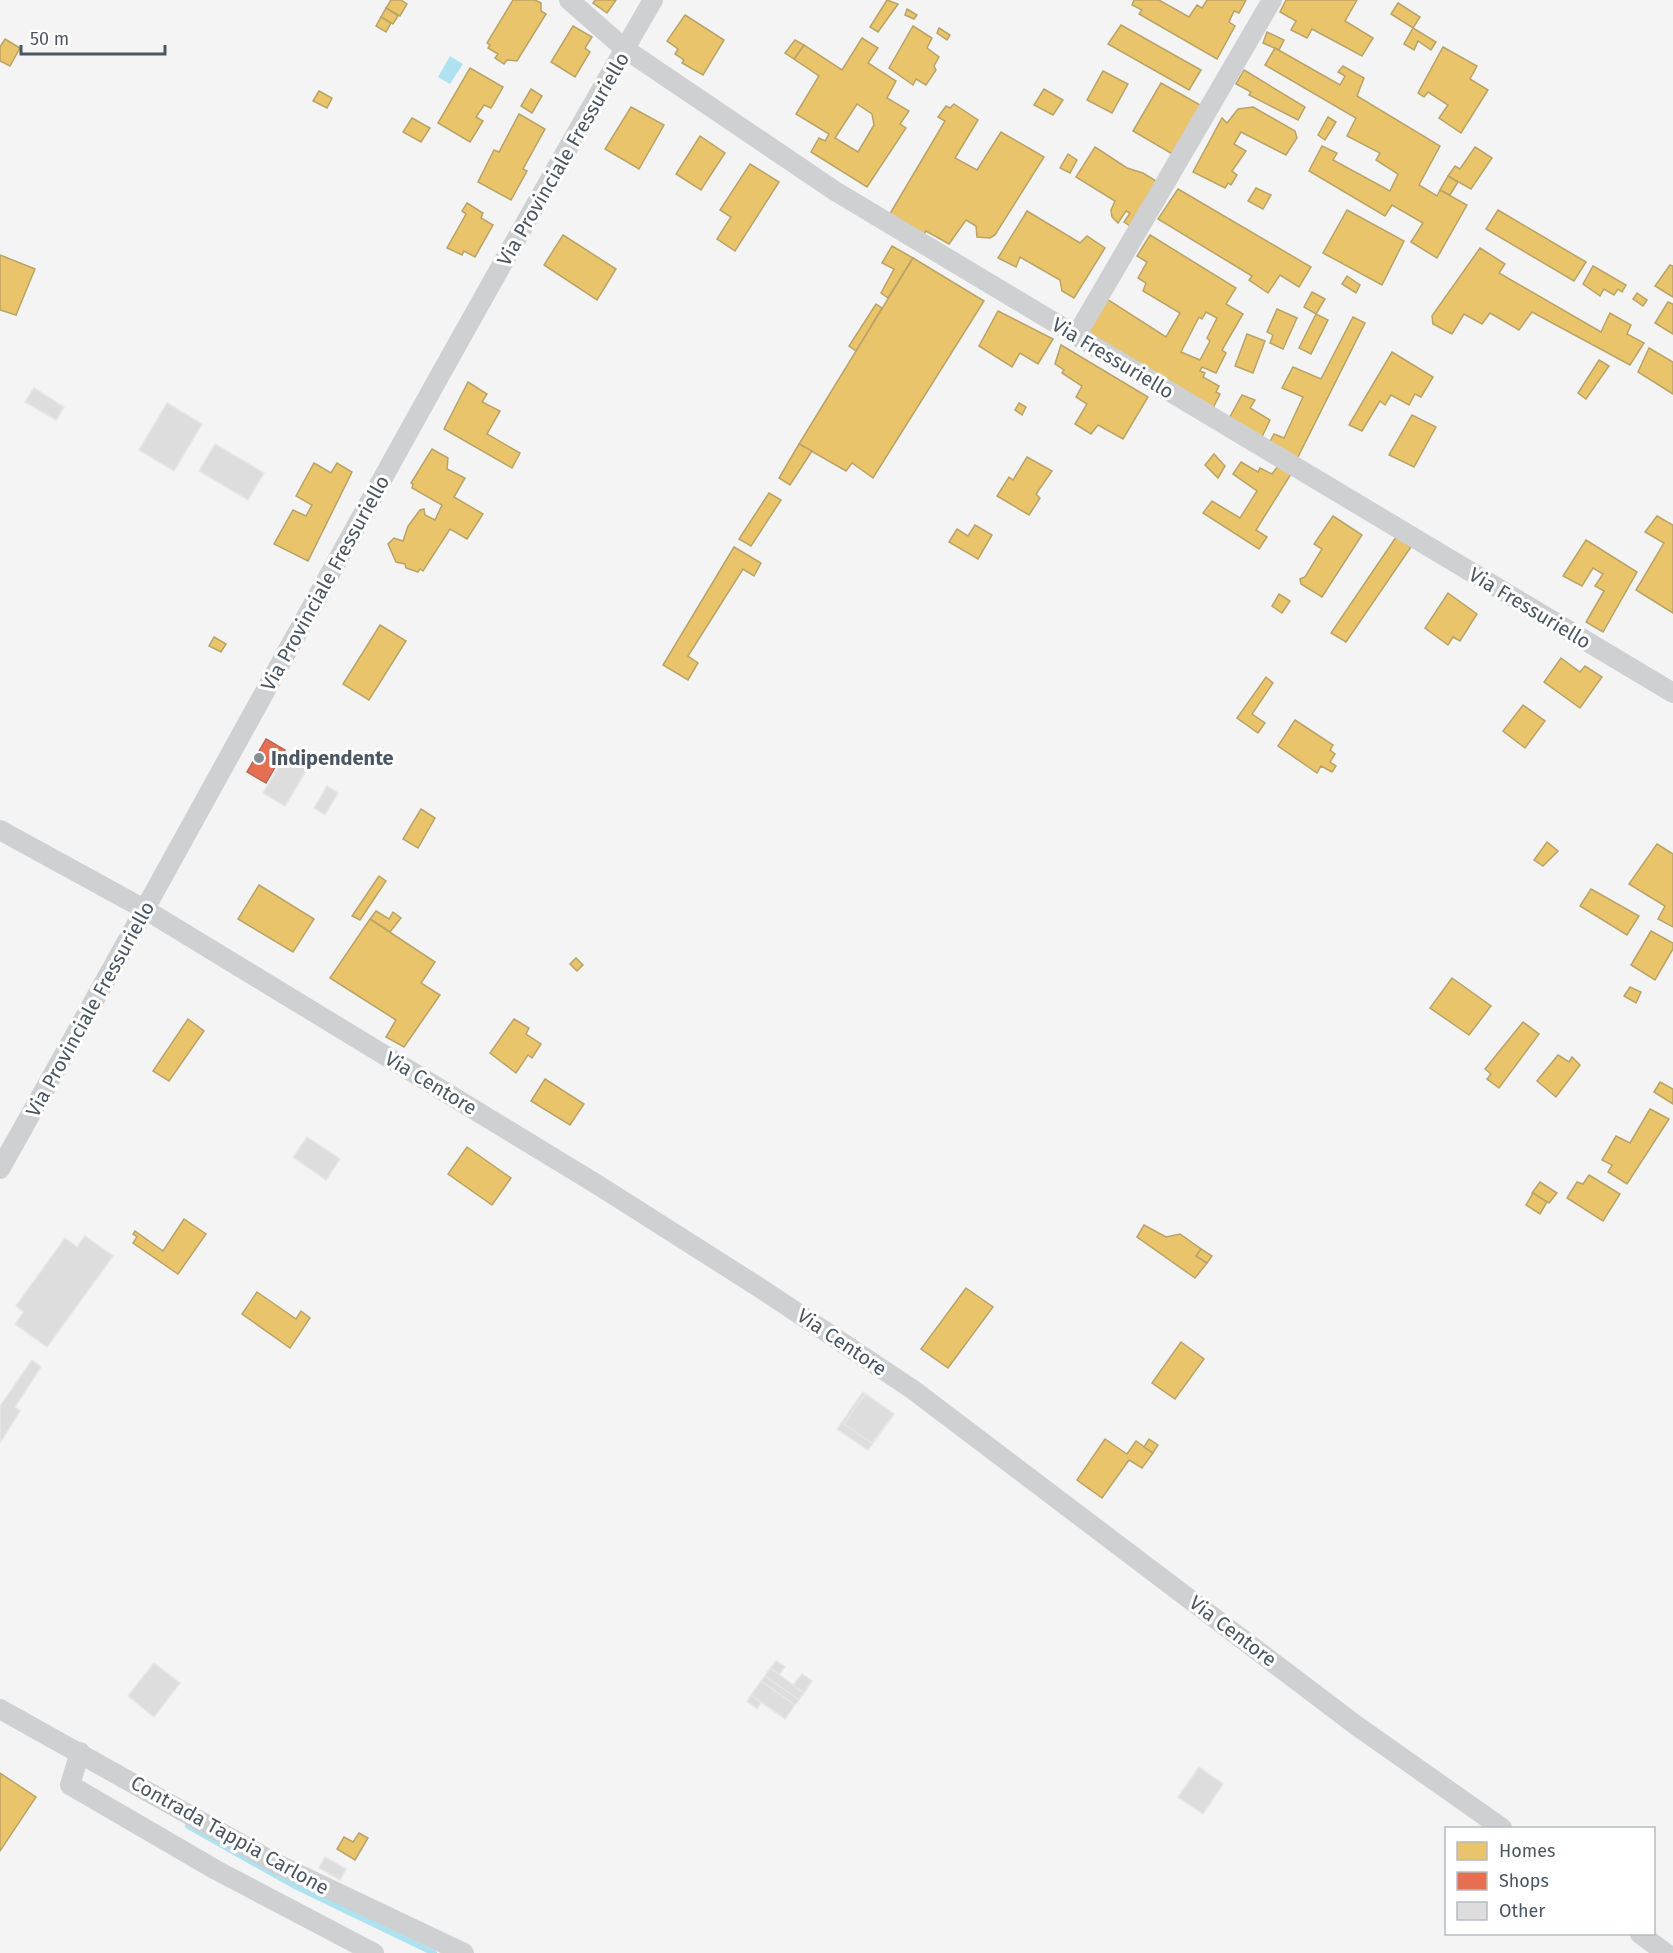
<svg xmlns="http://www.w3.org/2000/svg" width="1673" height="1953" font-family="'Fira Sans',sans-serif">
	<style>
		.water { fill: #aee2f0 }
		.homes { fill: #e9c46a; stroke: #b9a367; stroke-width: 1.5; fill-rule: evenodd }
		.shops { fill: #e76f51; stroke: #b86856; stroke-width: 1.5 }
		.lines { fill: none; stroke-linecap: round; stroke-linejoin: round }
		.stream { stroke: #aee2f0; stroke-width: 6 }
		.building { fill: #ddddde; stroke: #e5e6e7; stroke-width: 1.5 }
		.minor { stroke: #ced0d2; stroke-width: 20 }
		.poi-dot { fill: #868d94; stroke: #fff; stroke-width: 2 }
		.labels { text-anchor: middle; dominant-baseline: central; stroke-width: 6; stroke-linejoin: round; paint-order: stroke }
		.street-label { font-size: 20px; fill: #4a5661; stroke: #fff }
		.poi-label { font-size: 20px; font-weight: bold; fill: #4a5661; stroke: #fff; text-anchor: start }
	</style>
	<rect width="100%" height="100%" fill="#f4f4f4"/>
	<path class="water" d="M 450,56 L 463,64 L 450,84 L 438,77 Z"/>
	<g class="homes">
		<path d="M 391,0 L 401,0 L 407,4 L 400,16 L 386,8 Z"/>
		<path d="M 513,0 L 535,0 L 541,3 L 541,11 L 546,14 L 517,61 L 507,60 L 504,64 L 495,58 L 498,54 L 488,48 L 490,45 L 487,43 Z"/>
		<path d="M 595,0 L 616,0 L 607,13 L 593,3 Z"/>
		<path d="M 887,0 L 898,4 L 878,32 L 870,27 Z"/>
		<path d="M 1134,0 L 1159,0 L 1189,17 L 1197,5 L 1202,8 L 1207,0 L 1246,0 L 1239,13 L 1234,11 L 1229,22 L 1235,26 L 1217,59 L 1139,14 L 1142,10 L 1132,5 Z"/>
		<path d="M 1286,0 L 1357,0 L 1345,21 L 1373,38 L 1362,56 L 1312,29 L 1307,38 L 1291,30 L 1296,21 L 1280,12 Z"/>
		<path d="M 1398,3 L 1420,17 L 1413,28 L 1391,14 Z"/>
		<path d="M 386,8 L 398,16 L 393,24 L 381,17 Z"/>
		<path d="M 907,9 L 917,15 L 914,19 L 905,15 Z"/>
		<path d="M 685,15 L 724,40 L 703,75 L 682,63 L 684,60 L 675,54 L 678,49 L 667,41 Z"/>
		<path d="M 381,17 L 391,23 L 386,32 L 376,26 Z"/>
		<path d="M 1121,25 L 1201,70 L 1189,90 L 1108,44 Z"/>
		<path d="M 573,26 L 592,37 L 585,48 L 590,52 L 575,77 L 551,62 Z"/>
		<path d="M 913,26 L 932,38 L 927,48 L 939,57 L 934,66 L 936,70 L 926,85 L 916,79 L 913,85 L 889,68 Z"/>
		<path d="M 939,28 L 950,35 L 947,40 L 937,33 Z"/>
		<path d="M 1413,28 L 1436,42 L 1431,50 L 1418,41 L 1414,50 L 1404,44 Z"/>
		<path d="M 1267,32 L 1284,40 L 1279,50 L 1263,43 Z"/>
		<path d="M 862,38 L 878,48 L 868,63 L 896,81 L 887,98 L 909,111 L 900,124 L 906,128 L 867,187 L 811,152 L 819,138 L 825,141 L 829,134 L 796,114 L 819,76 L 794,59 L 804,45 L 842,70 ZM 857,104 L 872,114 L 874,125 L 858,152 L 835,138 Z"/>
		<path d="M 5,39 L 20,48 L 10,66 L 0,61 L 0,47 Z"/>
		<path d="M 795,40 L 804,45 L 794,59 L 785,53 Z"/>
		<path d="M 1443,47 L 1477,66 L 1470,79 L 1488,90 L 1461,133 L 1439,118 L 1448,105 L 1428,92 L 1424,97 L 1418,93 Z"/>
		<path d="M 1275,48 L 1340,85 L 1345,76 L 1338,72 L 1343,66 L 1364,78 L 1357,96 L 1440,146 L 1419,185 L 1437,196 L 1440,190 L 1467,205 L 1437,258 L 1411,242 L 1423,223 L 1392,205 L 1385,216 L 1309,171 L 1322,146 L 1337,153 L 1333,160 L 1390,191 L 1398,174 L 1376,160 L 1380,153 L 1347,136 L 1356,118 L 1265,65 Z"/>
		<path d="M 470,68 L 503,87 L 491,108 L 484,105 L 476,117 L 483,121 L 470,142 L 438,123 Z"/>
		<path d="M 1244,70 L 1305,107 L 1298,120 L 1249,95 L 1251,92 L 1236,84 Z"/>
		<path d="M 1103,71 L 1128,84 L 1112,113 L 1087,100 Z"/>
		<path d="M 1161,83 L 1202,106 L 1174,155 L 1133,131 Z"/>
		<path d="M 531,89 L 542,96 L 532,113 L 521,106 Z"/>
		<path d="M 1044,89 L 1063,100 L 1053,115 L 1034,105 Z"/>
		<path d="M 319,91 L 332,98 L 327,108 L 313,101 Z"/>
		<path d="M 954,104 L 978,120 L 955,158 L 977,170 L 1001,132 L 1044,157 L 995,235 L 990,238 L 977,237 L 976,226 L 966,220 L 949,244 L 926,231 L 922,238 L 888,217 L 945,121 L 938,117 L 946,106 L 950,108 Z"/>
		<path d="M 631,107 L 664,125 L 639,169 L 605,149 Z"/>
		<path d="M 1253,107 L 1295,131 L 1297,138 L 1286,155 L 1241,132 L 1234,144 L 1246,151 L 1232,171 L 1237,175 L 1231,185 L 1228,183 L 1225,188 L 1193,172 L 1222,118 L 1227,123 L 1238,109 Z"/>
		<path d="M 519,114 L 545,129 L 523,169 L 527,171 L 511,200 L 478,182 L 494,150 L 499,152 Z"/>
		<path d="M 1328,117 L 1336,122 L 1325,140 L 1318,135 Z"/>
		<path d="M 412,118 L 430,128 L 421,142 L 403,132 Z"/>
		<path d="M 700,136 L 725,153 L 701,190 L 676,174 Z"/>
		<path d="M 1095,147 L 1127,168 L 1143,173 L 1156,181 L 1130,226 L 1124,222 L 1130,213 L 1126,211 L 1118,223 L 1112,217 L 1111,210 L 1115,201 L 1076,177 Z"/>
		<path d="M 1475,147 L 1492,158 L 1471,189 L 1448,176 L 1455,166 L 1460,169 Z"/>
		<path d="M 1068,154 L 1077,160 L 1070,173 L 1060,168 Z"/>
		<path d="M 750,164 L 779,182 L 735,251 L 717,239 L 731,217 L 720,210 Z"/>
		<path d="M 1448,176 L 1458,182 L 1450,195 L 1440,190 Z"/>
		<path d="M 1256,188 L 1271,195 L 1263,209 L 1248,201 Z"/>
		<path d="M 1178,189 L 1311,267 L 1299,287 L 1280,275 L 1268,293 L 1249,280 L 1252,276 L 1158,219 Z"/>
		<path d="M 467,203 L 483,213 L 481,218 L 493,225 L 475,257 L 464,251 L 462,255 L 447,248 L 466,214 L 462,211 Z"/>
		<path d="M 1347,210 L 1404,241 L 1382,285 L 1323,253 Z"/>
		<path d="M 1498,210 L 1586,262 L 1574,281 L 1486,229 Z"/>
		<path d="M 1027,211 L 1080,243 L 1087,236 L 1105,248 L 1074,298 L 1062,291 L 1060,280 L 1020,257 L 1016,267 L 998,258 Z"/>
		<path d="M 563,235 L 616,269 L 597,300 L 544,265 Z"/>
		<path d="M 1150,235 L 1236,288 L 1226,304 L 1243,314 L 1222,350 L 1226,353 L 1216,373 L 1202,367 L 1200,371 L 1205,373 L 1203,377 L 1219,386 L 1216,392 L 1220,394 L 1213,408 L 1088,332 L 1107,299 L 1166,337 L 1180,313 L 1143,291 L 1146,283 L 1138,278 L 1147,262 L 1137,256 ZM 1206,312 L 1217,318 L 1207,338 L 1210,341 L 1200,360 L 1181,352 L 1199,317 L 1202,319 Z"/>
		<path d="M 892,246 L 913,258 L 888,298 L 881,293 L 894,269 L 882,263 Z"/>
		<path d="M 1480,248 L 1505,264 L 1499,273 L 1601,332 L 1610,313 L 1631,325 L 1627,334 L 1644,343 L 1630,365 L 1532,312 L 1519,330 L 1490,313 L 1482,324 L 1464,314 L 1452,334 L 1433,324 L 1432,316 Z"/>
		<path d="M 0,255 L 35,269 L 16,315 L 0,310 Z"/>
		<path d="M 913,258 L 984,301 L 873,478 L 852,463 L 846,471 L 799,444 Z"/>
		<path d="M 1670,265 L 1673,266 L 1673,297 L 1655,286 Z"/>
		<path d="M 1593,266 L 1626,285 L 1622,292 L 1618,289 L 1614,295 L 1604,289 L 1600,296 L 1583,284 Z"/>
		<path d="M 1347,276 L 1360,285 L 1356,293 L 1342,284 Z"/>
		<path d="M 1312,292 L 1325,299 L 1316,314 L 1304,307 Z"/>
		<path d="M 1637,293 L 1647,300 L 1643,306 L 1633,299 Z"/>
		<path d="M 1668,302 L 1673,304 L 1673,334 L 1655,323 Z"/>
		<path d="M 876,304 L 882,308 L 856,351 L 849,346 Z"/>
		<path d="M 1277,309 L 1297,318 L 1283,349 L 1270,343 L 1273,335 L 1267,332 Z"/>
		<path d="M 998,311 L 1053,339 L 1038,364 L 1020,353 L 1012,367 L 979,346 Z"/>
		<path d="M 1316,314 L 1328,320 L 1311,354 L 1299,348 Z"/>
		<path d="M 1353,317 L 1365,323 L 1295,463 L 1267,447 L 1274,434 L 1284,438 L 1303,397 L 1282,388 L 1293,367 L 1321,379 Z"/>
		<path d="M 1247,334 L 1265,341 L 1253,373 L 1235,366 Z"/>
		<path d="M 1061,345 L 1148,397 L 1123,439 L 1098,425 L 1091,434 L 1075,424 L 1087,404 L 1076,397 L 1082,386 L 1062,373 L 1064,370 L 1055,364 Z"/>
		<path d="M 1649,348 L 1673,362 L 1673,394 L 1638,372 Z"/>
		<path d="M 1392,352 L 1433,377 L 1421,397 L 1415,394 L 1409,405 L 1391,395 L 1385,405 L 1380,401 L 1362,431 L 1349,425 Z"/>
		<path d="M 1599,360 L 1609,366 L 1586,399 L 1578,393 Z"/>
		<path d="M 468,382 L 487,394 L 482,402 L 500,411 L 487,434 L 520,453 L 512,468 L 444,429 Z"/>
		<path d="M 1242,395 L 1255,400 L 1250,408 L 1270,420 L 1259,443 L 1226,424 Z"/>
		<path d="M 1019,403 L 1026,407 L 1022,415 L 1015,410 Z"/>
		<path d="M 1412,415 L 1436,427 L 1414,467 L 1389,455 Z"/>
		<path d="M 799,444 L 812,451 L 790,485 L 779,478 Z"/>
		<path d="M 432,449 L 448,458 L 447,469 L 465,478 L 454,497 L 483,514 L 467,539 L 450,529 L 423,571 L 420,569 L 418,572 L 406,568 L 405,564 L 396,562 L 388,544 L 394,538 L 403,541 L 408,526 L 420,510 L 424,509 L 425,515 L 435,520 L 442,505 L 412,488 L 413,484 L 411,483 Z"/>
		<path d="M 1214,454 L 1225,466 L 1218,478 L 1205,465 Z"/>
		<path d="M 1027,457 L 1052,471 L 1036,494 L 1040,498 L 1029,515 L 997,496 L 1009,477 L 1013,480 Z"/>
		<path d="M 1241,462 L 1258,472 L 1260,468 L 1272,474 L 1278,466 L 1291,474 L 1256,530 L 1267,537 L 1259,549 L 1203,513 L 1212,501 L 1240,518 L 1257,491 L 1233,474 Z"/>
		<path d="M 314,463 L 331,473 L 337,463 L 352,472 L 308,561 L 274,544 L 293,510 L 306,516 L 312,505 L 296,496 Z"/>
		<path d="M 769,493 L 781,500 L 751,546 L 739,539 Z"/>
		<path d="M 1333,516 L 1362,535 L 1322,597 L 1301,584 L 1300,579 L 1305,577 L 1322,549 L 1314,544 Z"/>
		<path d="M 1657,516 L 1673,525 L 1673,613 L 1636,590 L 1664,543 L 1645,532 Z"/>
		<path d="M 975,525 L 992,535 L 978,559 L 949,542 L 957,529 L 968,536 Z"/>
		<path d="M 1396,537 L 1411,547 L 1346,642 L 1331,633 Z"/>
		<path d="M 1586,540 L 1637,572 L 1603,632 L 1586,622 L 1604,591 L 1595,586 L 1603,574 L 1593,568 L 1582,586 L 1563,576 Z"/>
		<path d="M 734,547 L 761,563 L 754,576 L 743,569 L 688,656 L 698,663 L 688,680 L 663,665 Z"/>
		<path d="M 1448,593 L 1477,614 L 1460,641 L 1453,637 L 1448,645 L 1425,628 Z"/>
		<path d="M 1279,594 L 1290,601 L 1282,613 L 1272,606 Z"/>
		<path d="M 380,625 L 406,641 L 369,700 L 343,684 Z"/>
		<path d="M 214,637 L 226,644 L 221,652 L 209,646 Z"/>
		<path d="M 1561,658 L 1580,672 L 1585,666 L 1602,677 L 1580,708 L 1544,682 Z"/>
		<path d="M 1266,677 L 1273,683 L 1252,714 L 1265,723 L 1258,733 L 1237,718 Z"/>
		<path d="M 1523,705 L 1545,721 L 1525,748 L 1503,731 Z"/>
		<path d="M 1295,720 L 1333,745 L 1330,750 L 1335,754 L 1330,762 L 1336,766 L 1332,772 L 1321,766 L 1317,773 L 1278,746 Z"/>
		<path d="M 421,809 L 435,818 L 418,848 L 403,839 Z"/>
		<path d="M 1547,842 L 1558,851 L 1543,866 L 1534,860 Z"/>
		<path d="M 1657,844 L 1673,854 L 1673,927 L 1658,919 L 1665,906 L 1629,884 Z"/>
		<path d="M 379,876 L 386,881 L 360,920 L 352,916 Z"/>
		<path d="M 259,885 L 314,919 L 293,952 L 238,919 Z"/>
		<path d="M 1591,889 L 1639,916 L 1627,935 L 1580,906 Z"/>
		<path d="M 376,911 L 389,919 L 393,912 L 401,918 L 390,932 L 370,919 Z"/>
		<path d="M 370,919 L 435,962 L 421,983 L 440,995 L 404,1047 L 386,1037 L 396,1020 L 330,978 Z"/>
		<path d="M 1651,931 L 1673,943 L 1673,949 L 1655,980 L 1631,965 Z"/>
		<path d="M 576,958 L 583,965 L 577,971 L 570,964 Z"/>
		<path d="M 1452,978 L 1491,1006 L 1469,1035 L 1430,1008 Z"/>
		<path d="M 1630,987 L 1641,992 L 1636,1003 L 1624,996 Z"/>
		<path d="M 188,1019 L 204,1031 L 169,1081 L 153,1071 Z"/>
		<path d="M 514,1019 L 529,1028 L 526,1034 L 541,1044 L 532,1058 L 528,1055 L 516,1073 L 490,1053 Z"/>
		<path d="M 1523,1022 L 1539,1034 L 1499,1088 L 1487,1079 L 1491,1074 L 1485,1069 Z"/>
		<path d="M 1558,1055 L 1569,1062 L 1572,1057 L 1580,1065 L 1556,1097 L 1537,1081 Z"/>
		<path d="M 545,1079 L 584,1104 L 570,1125 L 531,1101 Z"/>
		<path d="M 1660,1082 L 1673,1089 L 1673,1104 L 1654,1092 Z"/>
		<path d="M 1650,1109 L 1669,1119 L 1627,1184 L 1608,1172 L 1612,1165 L 1602,1160 L 1616,1136 L 1630,1143 Z"/>
		<path d="M 467,1147 L 511,1178 L 492,1205 L 448,1174 Z"/>
		<path d="M 1589,1175 L 1620,1194 L 1603,1221 L 1567,1198 L 1577,1182 L 1583,1184 Z"/>
		<path d="M 1540,1182 L 1557,1193 L 1549,1203 L 1532,1193 Z"/>
		<path d="M 1533,1193 L 1547,1202 L 1540,1214 L 1526,1205 Z"/>
		<path d="M 184,1219 L 206,1234 L 178,1274 L 133,1243 L 137,1237 L 133,1234 L 135,1231 L 163,1251 Z"/>
		<path d="M 1144,1225 L 1166,1237 L 1180,1234 L 1201,1249 L 1196,1256 L 1207,1263 L 1195,1278 L 1137,1237 Z"/>
		<path d="M 1201,1249 L 1212,1256 L 1207,1263 L 1196,1256 Z"/>
		<path d="M 966,1288 L 993,1307 L 948,1368 L 921,1349 Z"/>
		<path d="M 257,1292 L 296,1319 L 301,1311 L 310,1318 L 290,1348 L 242,1314 Z"/>
		<path d="M 1181,1342 L 1204,1359 L 1175,1399 L 1152,1383 Z"/>
		<path d="M 1105,1439 L 1127,1454 L 1136,1441 L 1153,1453 L 1142,1468 L 1129,1460 L 1102,1498 L 1077,1480 Z"/>
		<path d="M 1149,1439 L 1158,1445 L 1153,1453 L 1144,1447 Z"/>
		<path d="M 0,1773 L 36,1797 L 0,1851 Z"/>
		<path d="M 359,1833 L 368,1838 L 355,1860 L 337,1849 L 344,1837 L 353,1842 Z"/>
	</g>
	<path class="shops" d="M 266,739 L 285,750 L 266,783 L 247,772 Z"/>
	<g class="lines">
		<path class="stream" d="M 188,1826 L 293,1885 L 434,1953"/>
	</g>
	<g class="building">
		<path d="M 34,388 L 64,407 L 56,420 L 25,402 Z"/>
		<path d="M 167,403 L 202,424 L 174,471 L 139,450 Z"/>
		<path d="M 215,444 L 264,473 L 248,500 L 199,471 Z"/>
		<path d="M 287,753 L 309,766 L 285,806 L 263,793 Z"/>
		<path d="M 327,786 L 338,793 L 325,815 L 314,808 Z"/>
		<path d="M 307,1137 L 340,1159 L 326,1180 L 293,1157 Z"/>
		<path d="M 85,1236 L 113,1256 L 47,1347 L 15,1324 L 24,1312 L 16,1306 L 65,1238 L 77,1247 Z"/>
		<path d="M 32,1360 L 41,1367 L 15,1407 L 20,1411 L 0,1443 L 0,1406 Z"/>
		<path d="M 863,1392 L 894,1414 L 868,1450 L 837,1429 Z"/>
		<path d="M 865,1394 L 894,1414 L 872,1443 L 844,1424 Z"/>
		<path d="M 776,1661 L 785,1667 L 779,1675 L 770,1668 Z"/>
		<path d="M 154,1663 L 180,1683 L 154,1717 L 128,1696 Z"/>
		<path d="M 770,1668 L 804,1693 L 799,1700 L 765,1676 Z"/>
		<path d="M 802,1674 L 812,1681 L 804,1693 L 793,1685 Z"/>
		<path d="M 765,1676 L 799,1700 L 795,1705 L 761,1681 Z"/>
		<path d="M 761,1681 L 795,1705 L 785,1719 L 751,1695 Z"/>
		<path d="M 751,1695 L 761,1703 L 757,1709 L 747,1701 Z"/>
		<path d="M 1199,1767 L 1223,1784 L 1203,1814 L 1178,1797 Z"/>
		<path d="M 325,1857 L 346,1869 L 340,1880 L 319,1868 Z"/>
	</g>
	<g class="lines">
		<g class="minor">
			<path d="M 569,0 L 625,49 L 835,191 L 1673,693"/>
			<path d="M 1076,336 L 1272,0"/>
			<path d="M 0,830 L 146,910 L 598,1185 L 760,1288 L 912,1389 L 1357,1726 L 1502,1828"/>
			<path d="M 0,1169 C 219,780 429,386 653,0"/>
			<path d="M 0,1709 L 277,1864 L 464,1953"/>
			<path d="M 80,1752 L 70,1785 L 216,1870 L 374,1953"/>
			<path d="M 1640,1934 L 1666,1953"/>
		</g>
	</g>
	<circle class="poi-dot" cx="259" cy="758" r="6"/>
	<g class="labels">
		<g class="street-label">
			<text transform="translate(563 159) rotate(-60)">Via Provinciale Fressuriello</text>
			<text transform="translate(1113 358) rotate(31)">Via Fressuriello</text>
			<text transform="translate(325 583) rotate(-61)">Via Provinciale Fressuriello</text>
			<text transform="translate(1530 608) rotate(31)">Via Fressuriello</text>
			<text transform="translate(90 1009) rotate(-61)">Via Provinciale Fressuriello</text>
			<text transform="translate(431 1083) rotate(31)">Via Centore</text>
			<text transform="translate(842 1342) rotate(34)">Via Centore</text>
			<text transform="translate(1233 1631) rotate(37)">Via Centore</text>
			<text transform="translate(230 1835) rotate(29)">Contrada Tappia Carlone</text>
		</g>
		<g class="poi-label">
			<text x="271" y="758">Indipendente</text>
		</g>
	</g>
	<rect x="1445" y="1827" width="210" height="108" fill="#ffffff" stroke="#b7bbc0" stroke-width="1.5"/>
	<rect x="1457" y="1842" width="30" height="18" fill="#e9c46a" stroke="#b7bbc0" stroke-width="1.5"/>
	<text x="1499" y="1857" font-size="18" fill="#4a5661">Homes</text>
	<rect x="1457" y="1872" width="30" height="18" fill="#e76f51" stroke="#b7bbc0" stroke-width="1.5"/>
	<text x="1499" y="1887" font-size="18" fill="#4a5661">Shops</text>
	<rect x="1457" y="1902" width="30" height="18" fill="#ddddde" stroke="#b7bbc0" stroke-width="1.5"/>
	<text x="1499" y="1917" font-size="18" fill="#4a5661">Other</text>
	<path d="M21 45v9h144v-9" fill="none" stroke="#4a5661" stroke-width="3"/>
	<text x="30" y="45" font-size="18" fill="#4a5661" stroke="#ffffff" stroke-width="4.5" paint-order="stroke">50 m</text>
</svg>
